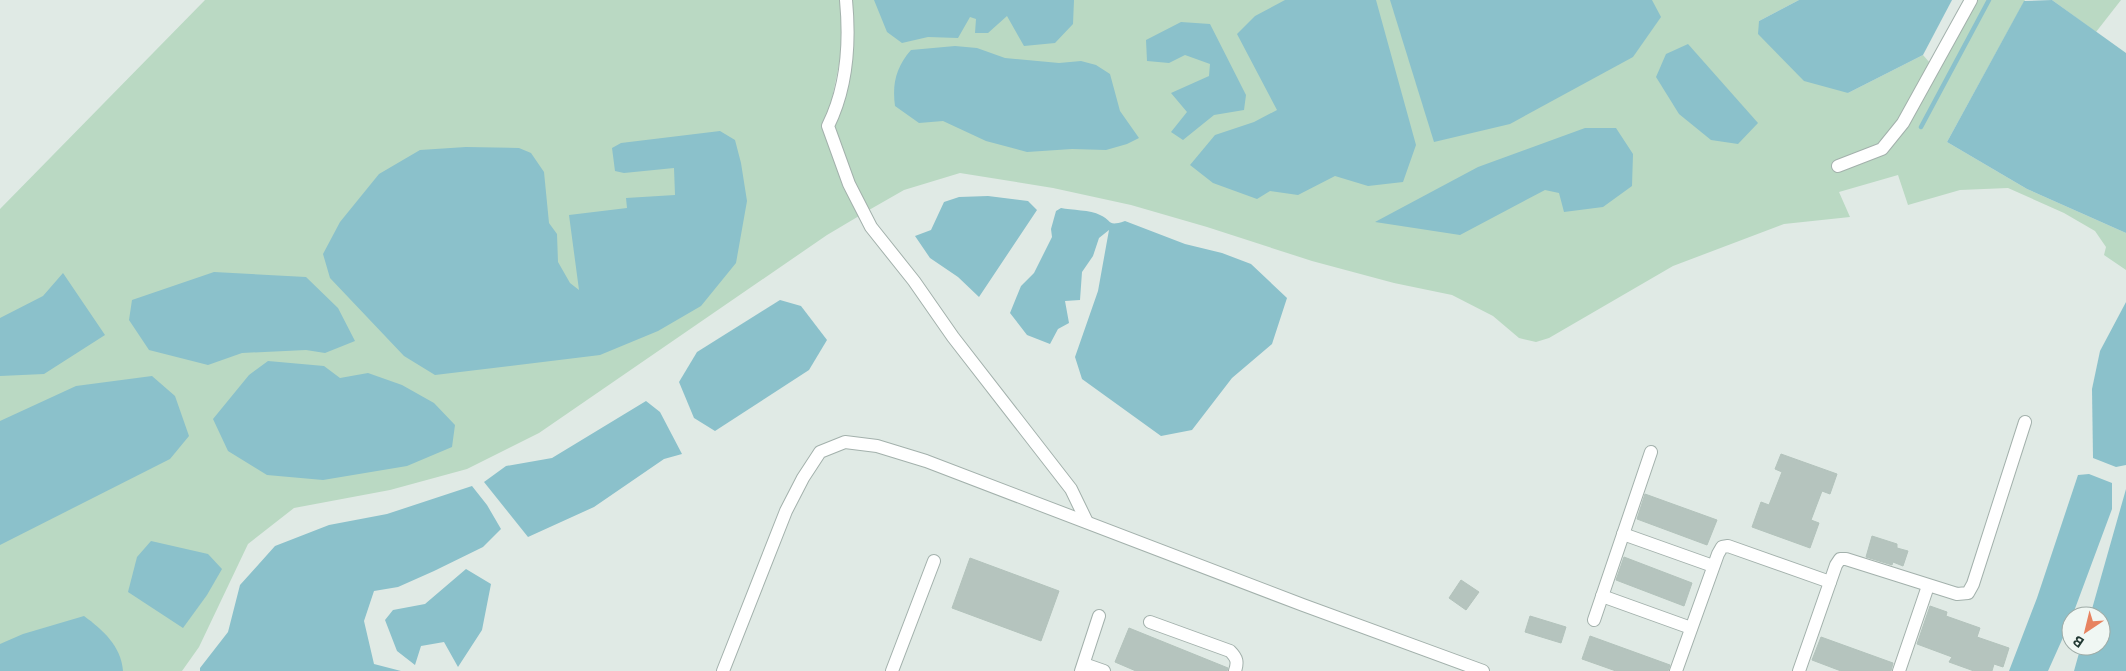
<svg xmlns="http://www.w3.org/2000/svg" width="2126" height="671" font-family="'Public Sans',sans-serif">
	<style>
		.green { fill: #bad9c3 }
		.water { fill: #8bc1cb }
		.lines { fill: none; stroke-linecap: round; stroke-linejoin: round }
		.stream { stroke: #8bc1cb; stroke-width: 4.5 }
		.building { fill: #b5c4be; stroke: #b3c3bc }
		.minor-casing { stroke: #a3b1ac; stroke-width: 14 }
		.minor { stroke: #fff; stroke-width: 12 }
	</style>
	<rect width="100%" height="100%" fill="#e0eae5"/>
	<g class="green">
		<path d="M 205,0 L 840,0 L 843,45 L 829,113 L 822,126 L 843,187 L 859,216 L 827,235 L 539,433 L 467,469 L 390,490 L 294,508 L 248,544 L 199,647 L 182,671 L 0,671 L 0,209 Z"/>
		<path d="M 851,0 L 1799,0 L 1759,21 L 1848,93 L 1923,55 L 1930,63 L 1977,0 L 2025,0 L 1947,142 L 2027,189 L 2126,233 L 2126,270 L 2104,255 L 2106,247 L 2095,231 L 2064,213 L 2008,188 L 1960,190 L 1908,205 L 1898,175 L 1839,192 L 1850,217 L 1784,224 L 1673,266 L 1549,338 L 1536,342 L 1519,338 L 1493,316 L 1452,295 L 1394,283 L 1312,261 L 1207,227 L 1131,205 L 1053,188 L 960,173 L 904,190 L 869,210 L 854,182 L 833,127 L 839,117 L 854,45 Z"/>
		<path d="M 2052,0 L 2121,0 L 2096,32 Z"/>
	</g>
	<g class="water">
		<path d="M 874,0 L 1074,0 L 1073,24 L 1055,43 L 1024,46 L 1007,16 L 988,33 L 975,33 L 976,19 L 970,17 L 958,38 L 928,37 L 902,43 L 887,32 Z"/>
		<path d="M 1285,0 L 1376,0 L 1416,145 L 1403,182 L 1368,186 L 1335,176 L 1298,195 L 1270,191 L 1257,199 L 1213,183 L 1190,165 L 1215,135 L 1254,122 L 1277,110 L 1237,34 L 1255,16 Z"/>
		<path d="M 1390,0 L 1652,0 L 1661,17 L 1633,57 L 1510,124 L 1434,142 Z"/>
		<path d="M 1799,0 L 1952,0 L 1923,55 L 1848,93 L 1804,81 L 1758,34 L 1759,21 Z"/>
		<path d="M 2052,0 L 2126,53 L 2126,233 L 2027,189 L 1947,142 L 2024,1 Z"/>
		<path d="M 1181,22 L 1210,24 L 1246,95 L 1244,110 L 1214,115 L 1183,140 L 1171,132 L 1187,112 L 1171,93 L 1209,76 L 1210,64 L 1185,55 L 1169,63 L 1147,61 L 1146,40 Z"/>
		<path d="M 1688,44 L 1758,123 L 1738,144 L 1711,140 L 1679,114 L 1656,77 L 1666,54 Z"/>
		<path d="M 955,46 L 977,48 L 1005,58 L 1059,63 L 1081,61 L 1096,65 L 1110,74 L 1120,111 L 1139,138 L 1127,144 L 1106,150 L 1072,149 L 1027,152 L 986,141 L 943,121 L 919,123 L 895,106 C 892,84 896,67 911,50 Z"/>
		<path d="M 1585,128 L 1616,128 L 1633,154 L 1632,186 L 1603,207 L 1564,212 L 1559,193 L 1545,190 L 1460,235 L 1375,222 L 1478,167 Z"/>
		<path d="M 720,131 L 735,140 L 741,163 L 747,201 L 736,263 L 701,306 L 658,331 L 600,355 L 435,375 L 404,356 L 330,278 L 323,254 L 340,222 L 379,174 L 420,150 L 466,147 L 519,148 L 531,153 L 544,172 L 549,223 L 557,234 L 558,262 L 570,283 L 579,290 L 569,215 L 627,208 L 626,198 L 675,195 L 674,168 L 624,173 L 615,171 L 612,148 L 621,143 Z"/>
		<path d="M 988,196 L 1028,201 L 1037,210 L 979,297 L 958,277 L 930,258 L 915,236 L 931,230 L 944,202 L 959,197 Z"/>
		<path d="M 1061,208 C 1071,210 1091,210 1100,215 C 1113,221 1107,227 1125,221 L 1185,244 L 1222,253 L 1251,264 L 1287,298 L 1272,344 L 1232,378 L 1192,430 L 1161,436 L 1082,379 L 1075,357 L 1098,291 L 1109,230 L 1099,238 L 1093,256 L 1082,272 L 1080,300 L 1065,301 L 1069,323 L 1058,329 L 1050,344 L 1027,335 L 1010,313 L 1021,286 L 1034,273 L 1052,237 L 1051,229 L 1056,211 Z"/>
		<path d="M 214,272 L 306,277 L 338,308 L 355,341 L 325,353 L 306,350 L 242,353 L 208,365 L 149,350 L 129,320 L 132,300 Z"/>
		<path d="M 63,273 L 105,335 L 44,374 L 0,376 L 0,318 L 43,296 Z"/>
		<path d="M 780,300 L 801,306 L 827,340 L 809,370 L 715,431 L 694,418 L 679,382 L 697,352 Z"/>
		<path d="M 2126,302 L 2126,465 L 2116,467 L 2093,458 L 2092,389 L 2100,351 Z"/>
		<path d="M 268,361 L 324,366 L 340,378 L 368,373 L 402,385 L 434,403 L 455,425 L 452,447 L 407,466 L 323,480 L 267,475 L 228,451 L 213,419 L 249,375 Z"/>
		<path d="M 152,376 L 175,396 L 189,436 L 170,459 L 0,545 L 0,421 L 76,386 Z"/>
		<path d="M 646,401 L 660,412 L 682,454 L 664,459 L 594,507 L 528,537 L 484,482 L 506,466 L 552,458 Z"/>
		<path d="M 2089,474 L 2112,483 L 2112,509 L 2070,622 L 2048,671 L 2009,671 L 2037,598 L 2078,475 Z"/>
		<path d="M 472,486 L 487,505 L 501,529 L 483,547 L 434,571 L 398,587 L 374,591 L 364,621 L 374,664 L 401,671 L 200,671 L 200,668 L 228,632 L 240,585 L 275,546 L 329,525 L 387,514 Z"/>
		<path d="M 2126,489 L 2126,671 L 2074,671 L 2081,646 L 2101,646 L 2101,616 L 2090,616 Z"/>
		<path d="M 151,541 L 208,554 L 222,569 L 207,595 L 183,628 L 128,592 L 137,557 Z"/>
		<path d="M 466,569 L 491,584 L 482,630 L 458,667 L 444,642 L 421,646 L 415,665 L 397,651 L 385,620 L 393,610 L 425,604 Z"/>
		<path d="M 84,616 C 103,630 121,646 123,671 L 0,671 L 0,644 L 23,634 Z"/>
	</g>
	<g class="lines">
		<path class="stream" d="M 1921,127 L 1989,0"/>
	</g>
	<g class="building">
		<path d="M 1781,454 L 1837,474 L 1830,494 L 1822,491 L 1811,520 L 1819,523 L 1810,548 L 1752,527 L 1761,502 L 1769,505 L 1782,472 L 1775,469 Z"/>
		<path d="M 1645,494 L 1717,520 L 1707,545 L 1637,519 Z"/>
		<path d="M 1872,536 L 1897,544 L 1897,548 L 1908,551 L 1903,566 L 1893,562 L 1892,565 L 1866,557 Z"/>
		<path d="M 1624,557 L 1692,583 L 1684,606 L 1616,580 Z"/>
		<path d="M 970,558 L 1059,591 L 1041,641 L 952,608 Z"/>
		<path d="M 1461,580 L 1479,592 L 1466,610 L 1449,598 Z"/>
		<path d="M 1930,606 L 1947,612 L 1946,616 L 1980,628 L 1977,637 L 2009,648 L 2003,667 L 1994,664 L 1992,671 L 1974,671 L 1949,662 L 1952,657 L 1917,644 Z"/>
		<path d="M 1530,616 L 1566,627 L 1561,643 L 1525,632 Z"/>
		<path d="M 1129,628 L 1228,668 L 1227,671 L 1136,671 L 1115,662 Z"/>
		<path d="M 1590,636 L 1670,665 L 1668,671 L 1616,671 L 1582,659 Z"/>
		<path d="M 1821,637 L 1893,663 L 1891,671 L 1841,671 L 1812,660 Z"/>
	</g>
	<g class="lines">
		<g class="minor-casing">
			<g id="minor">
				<path d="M 846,0 C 850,42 847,88 828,126 L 849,184 L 871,227 L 914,281 L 953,337 L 1071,489 L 1087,522"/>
				<path d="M 1838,166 L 1882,149 L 1903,123 L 1971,0"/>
				<path d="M 1623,534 L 1713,566"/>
				<path d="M 1602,596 L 1691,628"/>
				<path d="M 1594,620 L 1651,452"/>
				<path d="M 1150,622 L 1230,651 C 1237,658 1238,662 1235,671"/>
				<path d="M 1084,664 L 1104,671"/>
				<path d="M 723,671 L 786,511 L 803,478 L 820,452 L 845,442 L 877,446 L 926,461 L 1303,605 L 1483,671"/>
				<path d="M 892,671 L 934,561"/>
				<path d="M 1081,671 L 1099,616"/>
				<path d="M 1676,671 L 1718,554 L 1722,547 L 1728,546 L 1830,582"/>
				<path d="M 1799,671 L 1836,565 L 1840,559 L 1846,559 L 1957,594 L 1968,593 L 1973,584 L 2025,422"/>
				<path d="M 1899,671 L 1928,586"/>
			</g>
		</g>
		<use href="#minor" class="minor"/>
	</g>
	<g transform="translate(2086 631) rotate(215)"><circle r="24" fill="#f0f7f3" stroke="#9eaba6"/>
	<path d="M0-4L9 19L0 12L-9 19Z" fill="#e78360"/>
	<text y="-8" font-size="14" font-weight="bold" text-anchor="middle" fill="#223933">B</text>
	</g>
</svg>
